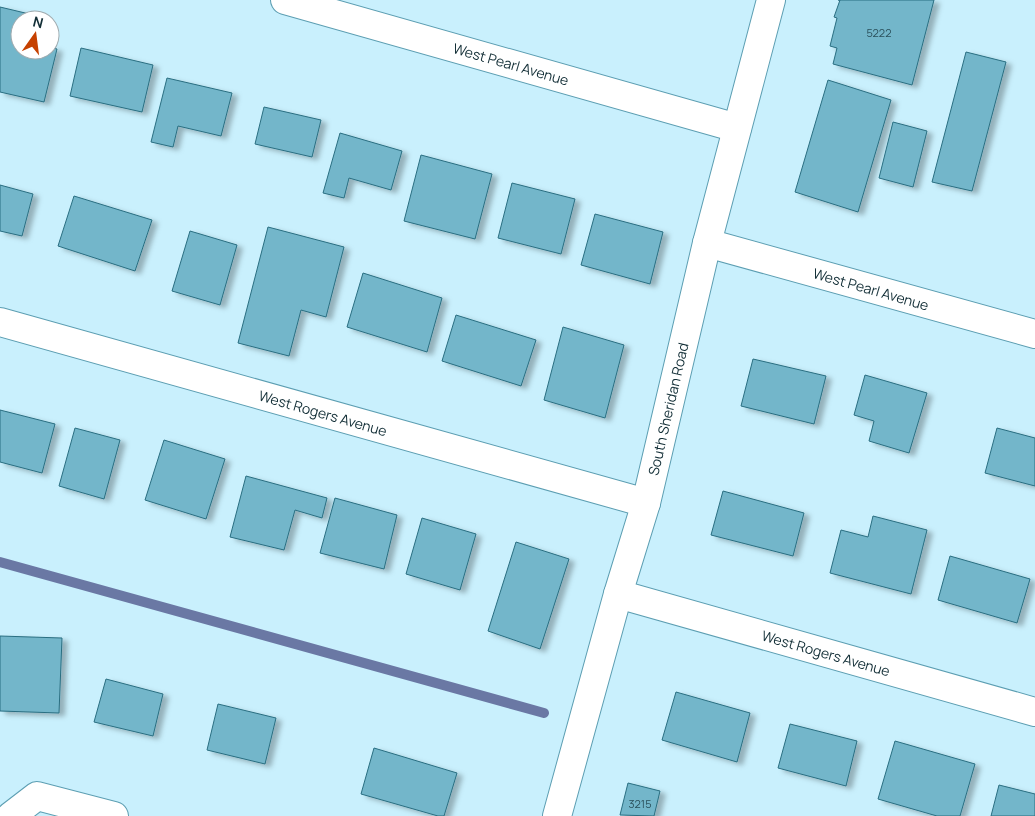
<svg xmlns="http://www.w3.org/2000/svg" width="1035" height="816" font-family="Manrope,sans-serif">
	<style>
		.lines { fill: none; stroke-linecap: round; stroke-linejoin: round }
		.stream { stroke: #6a78a4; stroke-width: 10 }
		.building { fill: #73b6ca; stroke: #296e81; filter: url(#shadow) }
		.street-casing { stroke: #5c9eb2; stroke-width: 30 }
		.street { stroke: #fff; stroke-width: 28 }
		.labels { text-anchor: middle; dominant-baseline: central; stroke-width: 4.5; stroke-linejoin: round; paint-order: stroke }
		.number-label { font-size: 11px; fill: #2a505b }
		.street-label { font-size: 14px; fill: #122e36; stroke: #fff }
	</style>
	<defs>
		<filter id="shadow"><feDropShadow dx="5.5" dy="3" stdDeviation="2.5" flood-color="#0004"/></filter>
	</defs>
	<rect width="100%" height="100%" fill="#c9f0fd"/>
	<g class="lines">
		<path class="stream" d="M 0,562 L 544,713"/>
	</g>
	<g class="building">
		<path d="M 838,0 L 934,0 L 912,85 L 833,64 L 837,48 L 830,46 L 837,18 L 834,17 L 840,0 Z"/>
		<path d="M 0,7 L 42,17 L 41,20 L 20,20 L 20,50 L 50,50 L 50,47 L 57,49 L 44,102 L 0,92 Z"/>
		<path d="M 81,48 L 153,65 L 142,112 L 70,96 Z"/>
		<path d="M 966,52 L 1006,62 L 972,191 L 932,182 Z"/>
		<path d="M 167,78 L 232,93 L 221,136 L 178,126 L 173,147 L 151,142 Z"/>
		<path d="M 828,80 L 891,100 L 858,212 L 795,192 Z"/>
		<path d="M 264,107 L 321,120 L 312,157 L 255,144 Z"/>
		<path d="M 893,122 L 927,131 L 913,187 L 879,178 Z"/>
		<path d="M 340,133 L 402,151 L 391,190 L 349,178 L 344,198 L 323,193 Z"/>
		<path d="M 421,155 L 492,174 L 475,239 L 404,221 Z"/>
		<path d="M 512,183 L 575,199 L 561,254 L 498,238 Z"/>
		<path d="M 0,185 L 33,194 L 22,236 L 0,231 Z"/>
		<path d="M 74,196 L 152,220 L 135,271 L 58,246 Z"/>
		<path d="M 595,214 L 663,232 L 650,284 L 581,265 Z"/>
		<path d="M 268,227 L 344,247 L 326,317 L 301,310 L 289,356 L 238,343 Z"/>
		<path d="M 190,231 L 237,245 L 220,305 L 172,291 Z"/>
		<path d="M 363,273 L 442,298 L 427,352 L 347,327 Z"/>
		<path d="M 456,315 L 536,340 L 521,386 L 442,361 Z"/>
		<path d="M 563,327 L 624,345 L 605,418 L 544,400 Z"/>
		<path d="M 753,359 L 826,376 L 814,424 L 741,406 Z"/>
		<path d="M 865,375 L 927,393 L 909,453 L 869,441 L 874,421 L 854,415 Z"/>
		<path d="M 0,410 L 55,424 L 42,473 L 0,462 Z"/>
		<path d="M 75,428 L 120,440 L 104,499 L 59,486 Z"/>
		<path d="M 997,428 L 1035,438 L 1035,486 L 985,473 Z"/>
		<path d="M 164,440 L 225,459 L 206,519 L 145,500 Z"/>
		<path d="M 246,476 L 327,498 L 322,518 L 295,510 L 284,550 L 230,537 Z"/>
		<path d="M 723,491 L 804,513 L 793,556 L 711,535 Z"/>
		<path d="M 335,498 L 397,515 L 384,569 L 320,553 Z"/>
		<path d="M 873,516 L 927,530 L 911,594 L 830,573 L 841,530 L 868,537 Z"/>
		<path d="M 422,518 L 476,534 L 460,590 L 406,574 Z"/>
		<path d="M 516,542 L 569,559 L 540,649 L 488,631 Z"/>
		<path d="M 950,556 L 1030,579 L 1017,623 L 938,600 Z"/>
		<path d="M 0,636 L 62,638 L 59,713 L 0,711 Z"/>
		<path d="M 106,679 L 163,694 L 153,736 L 94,722 Z"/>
		<path d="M 676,692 L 750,713 L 737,762 L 662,740 Z"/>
		<path d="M 218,704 L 276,718 L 265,764 L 207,750 Z"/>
		<path d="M 790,724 L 857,741 L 846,786 L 778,768 Z"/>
		<path d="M 895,741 L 975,764 L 960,816 L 937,816 L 878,799 Z"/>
		<path d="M 374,748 L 457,773 L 444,816 L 438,816 L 361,794 Z"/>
		<path d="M 628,783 L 660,791 L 654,816 L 620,815 Z"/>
		<path d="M 999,785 L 1035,794 L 1035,816 L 991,816 Z"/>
	</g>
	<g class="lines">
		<g class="street-casing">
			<g id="street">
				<path d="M 285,0 L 737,128"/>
				<path d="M 707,243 L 1035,334"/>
				<path d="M 0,322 L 646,503"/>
				<path d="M 618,594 L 1035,712"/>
				<path d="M 11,816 L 37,796 L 114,816"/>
				<path d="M 557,816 L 618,594 L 646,503 L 707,243 L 771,0"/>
			</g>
		</g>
		<use href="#street" class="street"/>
	</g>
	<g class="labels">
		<g class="number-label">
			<text x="879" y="32">5222</text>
			<text x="640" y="803">3215</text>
		</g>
		<g class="street-label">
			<text transform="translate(511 64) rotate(16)">West Pearl Avenue</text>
			<text transform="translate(871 289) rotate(16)">West Pearl Avenue</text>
			<text transform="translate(668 409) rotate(-77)">South Sheridan Road</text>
			<text transform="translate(323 413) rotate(16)">West Rogers Avenue</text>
			<text transform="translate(826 653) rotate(16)">West Rogers Avenue</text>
		</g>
	</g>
	<g transform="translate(35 35) rotate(14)"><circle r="24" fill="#ffffff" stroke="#a0abaf"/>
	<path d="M0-4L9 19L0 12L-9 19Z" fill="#c64100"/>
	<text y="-8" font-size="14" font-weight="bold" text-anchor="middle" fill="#122e36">N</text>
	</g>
</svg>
